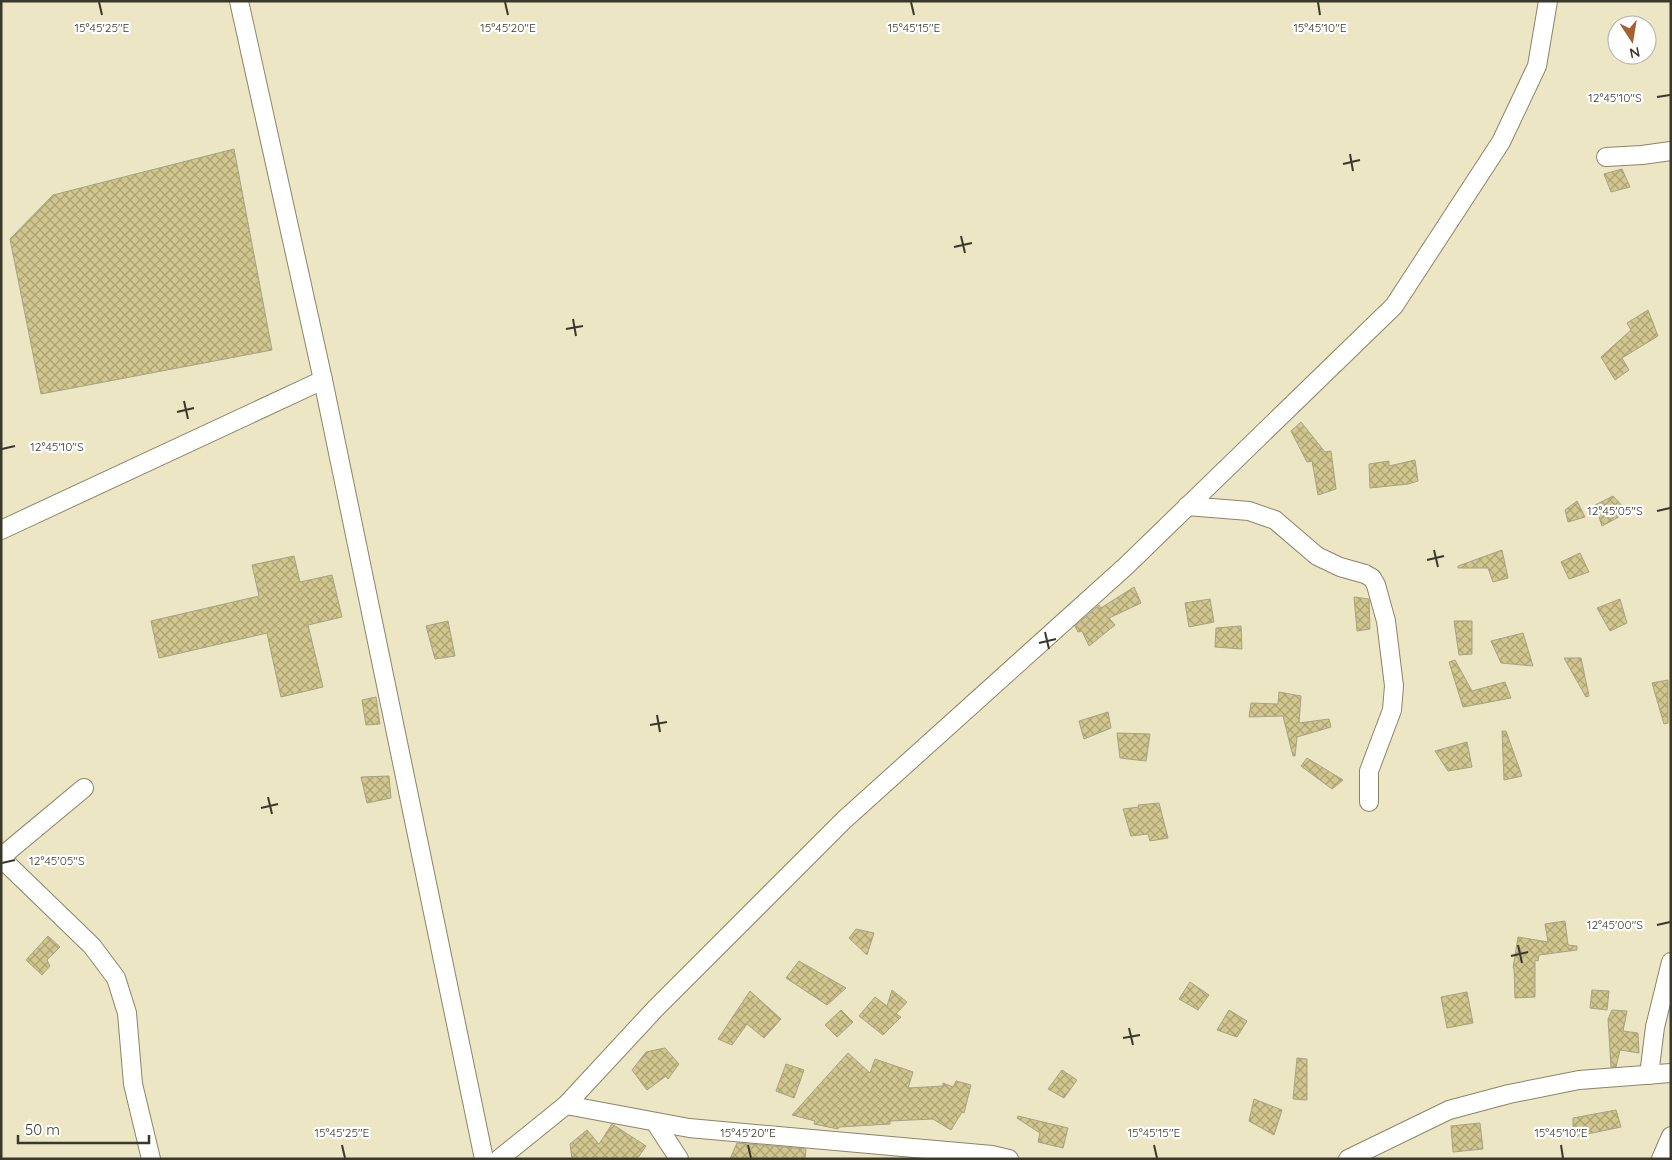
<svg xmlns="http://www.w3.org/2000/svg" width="1672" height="1160" font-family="Quicksand,sans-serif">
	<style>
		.building { fill: url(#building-cross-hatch); stroke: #a8a282 }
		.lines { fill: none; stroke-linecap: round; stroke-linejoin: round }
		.street-casing { stroke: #8b8566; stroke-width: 20 }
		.street { stroke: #fff; stroke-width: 18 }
		.ticks { fill: none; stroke: #3a382a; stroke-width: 2 }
		.ticks-label { font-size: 12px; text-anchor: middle; fill: #3a382a; stroke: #fff; stroke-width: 4.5; stroke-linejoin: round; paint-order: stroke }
	</style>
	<defs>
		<pattern id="building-cross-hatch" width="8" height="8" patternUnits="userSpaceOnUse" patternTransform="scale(1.25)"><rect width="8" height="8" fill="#d0c68e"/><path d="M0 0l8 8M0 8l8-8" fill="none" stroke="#aaa274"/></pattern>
	</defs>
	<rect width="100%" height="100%" fill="#ece6c4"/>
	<g class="building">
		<path d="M 234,149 L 272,350 L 41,394 L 10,239 L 53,195 Z"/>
		<path d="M 1622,169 L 1630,187 L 1611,192 L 1604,174 Z"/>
		<path d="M 1648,310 L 1658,336 L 1622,358 L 1629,370 L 1615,380 L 1601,357 L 1631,330 L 1627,323 Z"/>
		<path d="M 1301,422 L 1325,452 L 1331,451 L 1336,489 L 1318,495 L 1312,461 L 1307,462 L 1291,431 Z"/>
		<path d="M 1415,460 L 1418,481 L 1408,484 L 1370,488 L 1369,464 L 1389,461 L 1389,466 Z"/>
		<path d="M 1613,496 L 1628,512 L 1602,526 L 1595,505 Z"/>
		<path d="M 1577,501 L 1585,517 L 1568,522 L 1565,510 Z"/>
		<path d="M 1502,550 L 1508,578 L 1493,582 L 1488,568 L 1458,568 L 1458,566 Z"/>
		<path d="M 1580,553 L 1589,572 L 1569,579 L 1561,562 Z"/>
		<path d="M 294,556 L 300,582 L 332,575 L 342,617 L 308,625 L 323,687 L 281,697 L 267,633 L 159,658 L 151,621 L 259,596 L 252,565 Z"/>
		<path d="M 1134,587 L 1141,603 L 1109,618 L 1115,625 L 1089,646 L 1082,631 L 1078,632 L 1075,626 L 1099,605 L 1101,608 Z"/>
		<path d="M 1354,597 L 1369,599 L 1370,629 L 1357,631 Z"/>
		<path d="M 1210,599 L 1214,622 L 1189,627 L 1185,603 Z"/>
		<path d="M 1620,599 L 1627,623 L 1610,631 L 1597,608 Z"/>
		<path d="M 448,621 L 455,656 L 435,659 L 426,626 Z"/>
		<path d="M 1454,621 L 1472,621 L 1472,654 L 1459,655 Z"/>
		<path d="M 1241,626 L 1242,649 L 1215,647 L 1216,628 Z"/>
		<path d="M 1523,633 L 1533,666 L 1501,663 L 1491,641 Z"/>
		<path d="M 1564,658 L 1581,658 L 1589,696 L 1586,697 Z"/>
		<path d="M 1455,660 L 1472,691 L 1505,682 L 1511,698 L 1463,707 L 1449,662 Z"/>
		<path d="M 1668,680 L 1668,723 L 1664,724 L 1652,683 Z"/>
		<path d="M 1279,692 L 1301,696 L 1299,723 L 1329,719 L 1331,727 L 1297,737 L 1295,756 L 1293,756 L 1283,716 L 1249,717 L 1251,703 L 1278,704 Z"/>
		<path d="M 376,697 L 380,724 L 366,725 L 362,700 Z"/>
		<path d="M 1108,712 L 1111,728 L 1084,739 L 1079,721 Z"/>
		<path d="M 1502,731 L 1506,731 L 1522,776 L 1504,780 Z"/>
		<path d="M 1117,733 L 1150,734 L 1146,761 L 1120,758 Z"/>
		<path d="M 1467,742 L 1472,767 L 1448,771 L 1435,751 Z"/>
		<path d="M 1307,758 L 1343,780 L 1332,789 L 1301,766 Z"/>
		<path d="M 389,776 L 391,798 L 367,803 L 361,777 Z"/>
		<path d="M 1159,803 L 1168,838 L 1150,841 L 1148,834 L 1131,836 L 1123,809 L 1139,807 L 1138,805 Z"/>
		<path d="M 1565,921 L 1568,945 L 1577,946 L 1577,950 L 1539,955 L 1538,961 L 1535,960 L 1535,997 L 1515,998 L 1514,968 L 1513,968 L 1518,937 L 1548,942 L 1545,924 Z"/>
		<path d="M 856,929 L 874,933 L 867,955 L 849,938 Z"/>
		<path d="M 48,936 L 60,947 L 47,960 L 50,966 L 42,975 L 26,960 Z"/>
		<path d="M 799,961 L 846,988 L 827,1005 L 786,978 Z"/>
		<path d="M 1190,982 L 1209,995 L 1198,1010 L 1179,999 Z"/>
		<path d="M 892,990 L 907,1002 L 896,1014 L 901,1017 L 883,1035 L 859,1016 L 875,997 L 887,1006 Z"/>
		<path d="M 1592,990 L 1609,991 L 1607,1010 L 1590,1008 Z"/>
		<path d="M 750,991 L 781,1019 L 764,1038 L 747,1024 L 732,1045 L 718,1039 Z"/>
		<path d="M 1467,992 L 1473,1023 L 1447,1028 L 1441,997 Z"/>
		<path d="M 841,1010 L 853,1022 L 837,1037 L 825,1025 Z"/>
		<path d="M 1229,1010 L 1247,1021 L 1237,1037 L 1217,1030 Z"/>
		<path d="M 1612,1010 L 1627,1011 L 1623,1031 L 1638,1033 L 1639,1053 L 1620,1050 L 1616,1067 L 1611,1067 L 1608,1019 Z"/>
		<path d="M 665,1048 L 679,1064 L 668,1079 L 666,1076 L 647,1090 L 632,1070 L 646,1052 Z"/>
		<path d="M 848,1053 L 870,1073 L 875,1059 L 913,1072 L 908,1088 L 943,1086 L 943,1083 L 953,1087 L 956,1081 L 971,1085 L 964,1113 L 962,1112 L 951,1130 L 933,1119 L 890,1121 L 890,1124 L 839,1127 L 838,1129 L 814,1124 L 815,1121 L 792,1115 Z"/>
		<path d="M 1297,1058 L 1307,1059 L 1307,1100 L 1293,1099 Z"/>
		<path d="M 786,1064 L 804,1070 L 794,1098 L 776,1091 Z"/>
		<path d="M 1062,1070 L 1077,1080 L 1064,1098 L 1048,1089 Z"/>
		<path d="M 1254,1099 L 1282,1110 L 1274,1135 L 1249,1121 Z"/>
		<path d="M 1616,1110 L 1621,1127 L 1573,1137 L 1573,1118 Z"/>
		<path d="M 1018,1116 L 1068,1128 L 1063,1148 L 1038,1142 L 1040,1133 L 1017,1118 Z"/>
		<path d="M 1480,1123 L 1483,1149 L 1453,1152 L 1451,1126 Z"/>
		<path d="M 612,1124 L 646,1146 L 637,1159 L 572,1159 L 570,1144 L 587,1130 L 599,1144 Z"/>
		<path d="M 737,1143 L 806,1149 L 805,1159 L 730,1159 Z"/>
	</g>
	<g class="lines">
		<g class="street-casing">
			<g id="street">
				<path d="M 239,1 L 323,380 L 484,1159"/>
				<path d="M 1606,157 L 1642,155 L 1671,151"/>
				<path d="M 1187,506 L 1249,511 L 1275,520 L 1317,556 L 1340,567 L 1365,574 L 1372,578 L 1376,585 L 1386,621 L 1394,686 L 1392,710 L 1369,771 L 1369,802"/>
				<path d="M 1,530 L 323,380"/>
				<path d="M 1,857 L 84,788"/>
				<path d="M 1,858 L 92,946 L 116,978 L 127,1013 L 133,1084 L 151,1159"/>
				<path d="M 1649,1075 L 1655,1027 L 1671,962"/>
				<path d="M 566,1105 L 689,1128 L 992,1155 L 1009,1159"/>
				<path d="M 655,1122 L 679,1159"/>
				<path d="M 499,1159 L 566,1105 L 655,1009 L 844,820 L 1126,566 L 1394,306 L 1501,142 L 1537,66 L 1548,1"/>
				<path d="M 1348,1159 L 1449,1110 L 1509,1094 L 1579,1080 L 1671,1073"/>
				<path d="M 1661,1159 L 1671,1136"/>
			</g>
		</g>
		<use href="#street" class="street"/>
	</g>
	<path class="ticks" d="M 99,2 L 102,15M 505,2 L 508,15M 911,2 L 914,15M 1318,2 L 1320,15M 1657,97 L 1670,95M 1350,154 L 1353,171M 1343,164 L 1360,160M 961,236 L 965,253M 954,247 L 972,243M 573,319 L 576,336M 566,329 L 583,326M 184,401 L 188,419M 177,412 L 194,408M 2,449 L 15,446M 1657,511 L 1670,508M 1434,550 L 1438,567M 1427,560 L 1444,556M 1045,632 L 1049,649M 1039,643 L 1056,639M 657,715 L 660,732M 650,725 L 667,722M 268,797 L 272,814M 261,808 L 278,804M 2,863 L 15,860M 1657,925 L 1670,922M 1518,945 L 1522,963M 1511,956 L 1528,952M 1129,1028 L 1133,1045M 1123,1038 L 1140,1035M 342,1145 L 345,1158M 748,1145 L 751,1158M 1154,1145 L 1157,1158M 1561,1145 L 1563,1158"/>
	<g class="ticks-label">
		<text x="102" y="32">15°45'25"E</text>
		<text x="508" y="32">15°45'20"E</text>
		<text x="914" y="32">15°45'15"E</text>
		<text x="1320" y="32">15°45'10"E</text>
		<text x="1615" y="102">12°45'10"S</text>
		<text x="57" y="451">12°45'10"S</text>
		<text x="1615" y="515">12°45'05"S</text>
		<text x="57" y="865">12°45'05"S</text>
		<text x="1615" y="929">12°45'00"S</text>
		<text x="342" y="1137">15°45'25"E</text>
		<text x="748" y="1137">15°45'20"E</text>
		<text x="1154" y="1137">15°45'15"E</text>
		<text x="1561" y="1137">15°45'10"E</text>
	</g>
	<rect width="1672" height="1160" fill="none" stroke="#3a382a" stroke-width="5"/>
	<g transform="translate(1632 40) rotate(168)"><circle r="24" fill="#ffffff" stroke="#b0afaa"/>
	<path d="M0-4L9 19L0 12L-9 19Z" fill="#a56131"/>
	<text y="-8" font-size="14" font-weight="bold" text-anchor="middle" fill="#3a382a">N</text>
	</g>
	<path d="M18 1135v8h131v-8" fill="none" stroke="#3a382a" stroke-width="2.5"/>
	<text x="25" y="1135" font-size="15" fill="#3a382a" stroke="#ffffff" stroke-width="4" paint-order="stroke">50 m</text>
</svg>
